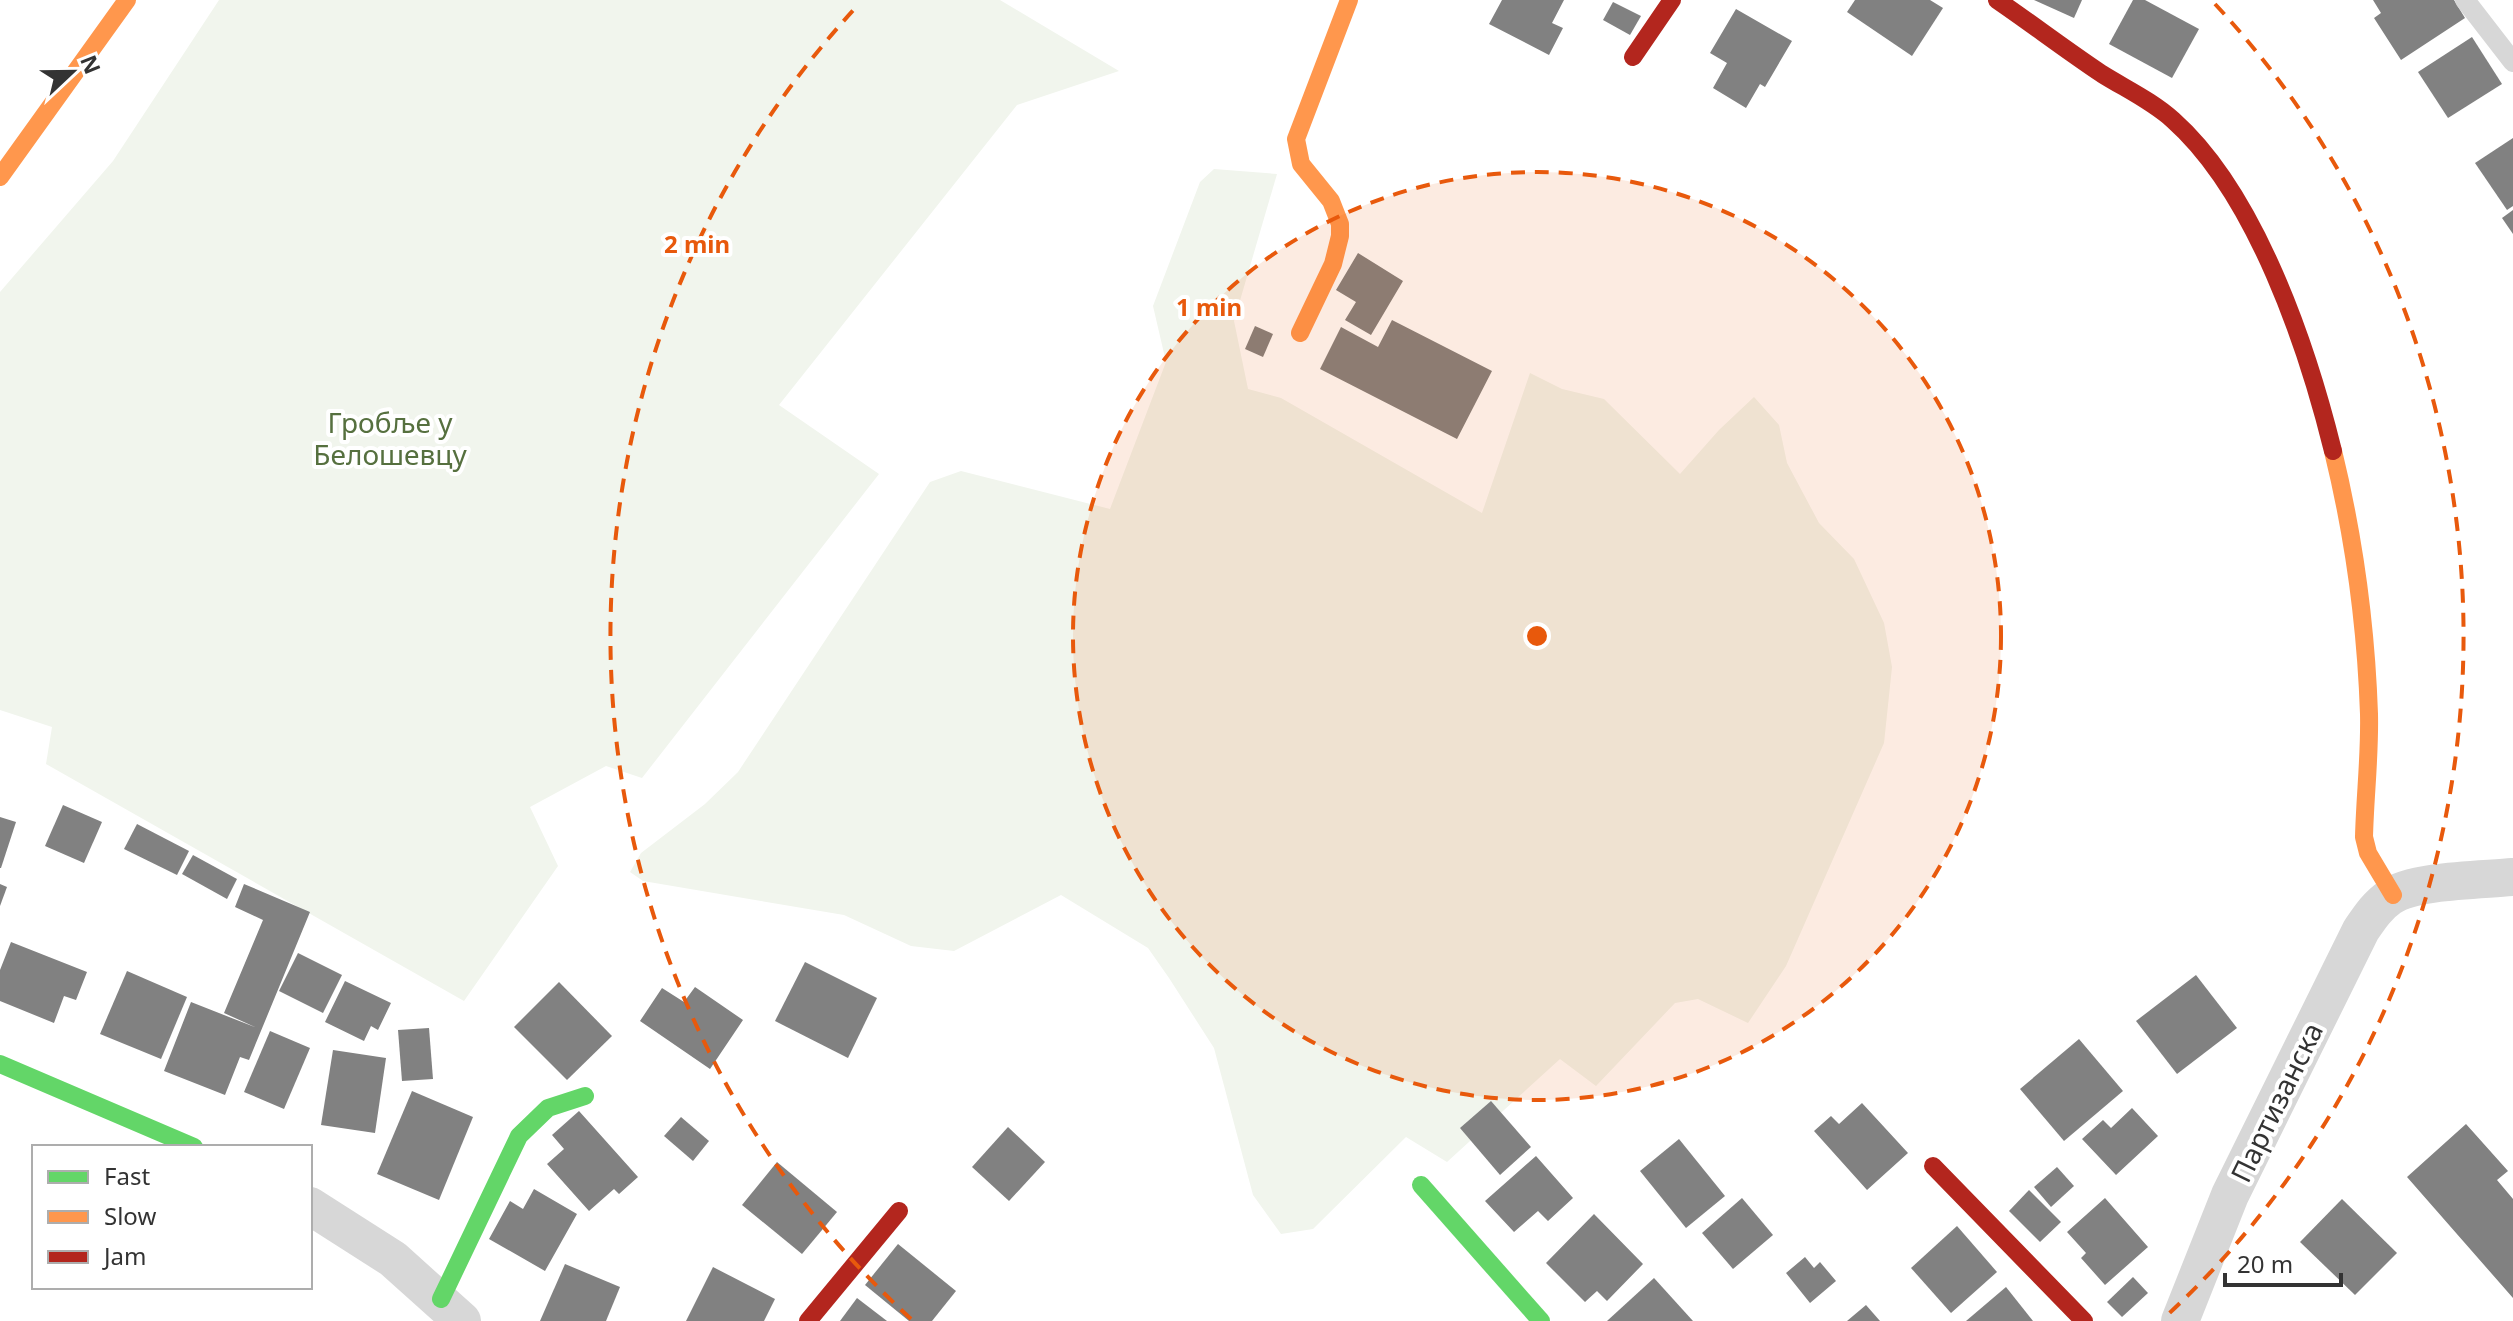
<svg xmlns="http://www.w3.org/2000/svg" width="2513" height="1321" font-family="'Noto Sans',sans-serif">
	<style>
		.green { fill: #f1f5ed }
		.building { fill: #818181 }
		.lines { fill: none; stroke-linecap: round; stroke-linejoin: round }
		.lane { stroke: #d7d7d7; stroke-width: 20 }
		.street { stroke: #d7d7d7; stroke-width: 38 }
		.fast { stroke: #63d668; stroke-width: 18 }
		.slow { stroke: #ff974d; stroke-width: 18 }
		.jam { stroke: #b3261e; stroke-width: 18 }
		.ring { fill: none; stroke: #e8590c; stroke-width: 4; stroke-dasharray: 14 10 }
		.labels { text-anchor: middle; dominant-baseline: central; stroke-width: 8; stroke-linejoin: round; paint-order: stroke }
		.park-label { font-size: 28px; fill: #56703f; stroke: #fff }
		.street-label { font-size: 28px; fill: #333; stroke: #fff }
		.centre { fill: #e8590c; stroke: #fff; stroke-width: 4 }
		.ring-label { font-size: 24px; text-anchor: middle; font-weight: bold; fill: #e8590c; stroke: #fff; stroke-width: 8; stroke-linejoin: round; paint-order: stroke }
	</style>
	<rect width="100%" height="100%" fill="#fff"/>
	<g class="green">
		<path d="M 219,0 L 1000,0 L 1119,71 L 1017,105 L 779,405 L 879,474 L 642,778 L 606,766 L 530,807 L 558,866 L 464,1001 L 46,764 L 52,727 L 0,710 L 0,292 L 113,161 Z"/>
		<path d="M 1214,169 L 1277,174 L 1234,321 L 1248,389 L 1281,398 L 1482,513 L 1530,373 L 1562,389 L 1604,399 L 1680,474 L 1719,430 L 1754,397 L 1779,425 L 1787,463 L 1819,523 L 1854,559 L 1884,623 L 1892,667 L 1884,743 L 1786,966 L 1748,1023 L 1698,999 L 1675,1003 L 1596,1086 L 1560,1059 L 1447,1162 L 1406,1137 L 1313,1229 L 1281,1234 L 1253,1195 L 1214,1048 L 1169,978 L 1148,948 L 1061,895 L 954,951 L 911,946 L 844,915 L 643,881 L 630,872 L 641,853 L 705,804 L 738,772 L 930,482 L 961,471 L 1110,509 L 1166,362 L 1153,306 L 1200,182 Z"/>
	</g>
	<g class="building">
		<path d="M 1502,0 L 1564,0 L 1552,23 L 1563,28 L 1549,55 L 1489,24 Z"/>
		<path d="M 1855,0 L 1930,0 L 1943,8 L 1912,56 L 1847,12 Z"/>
		<path d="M 2034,0 L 2082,0 L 2074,18 Z"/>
		<path d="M 2133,0 L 2145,0 L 2199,29 L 2172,78 L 2109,44 Z"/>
		<path d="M 2373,0 L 2454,0 L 2465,18 L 2401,60 L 2374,18 L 2381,13 Z"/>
		<path d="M 1613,2 L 1641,16 L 1630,35 L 1603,20 Z"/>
		<path d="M 1736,9 L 1792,41 L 1765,87 L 1760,84 L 1746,108 L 1713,88 L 1727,63 L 1710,53 Z"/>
		<path d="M 2472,37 L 2502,84 L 2448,118 L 2418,72 Z"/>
		<path d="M 2513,138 L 2513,206 L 2507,210 L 2475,163 Z"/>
		<path d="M 2513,210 L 2513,234 L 2502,218 Z"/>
		<path d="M 1358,253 L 1403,281 L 1371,335 L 1345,320 L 1356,302 L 1336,290 Z"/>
		<path d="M 1392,320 L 1492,371 L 1457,439 L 1320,369 L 1341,327 L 1378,347 Z"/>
		<path d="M 1255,326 L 1273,334 L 1263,357 L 1245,349 Z"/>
		<path d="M 63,805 L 102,822 L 84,863 L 45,846 Z"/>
		<path d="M 0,817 L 16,822 L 1,868 L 0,868 Z"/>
		<path d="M 137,824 L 189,851 L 177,875 L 124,849 Z"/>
		<path d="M 193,855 L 237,879 L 227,899 L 182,874 Z"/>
		<path d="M 0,884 L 7,887 L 0,906 Z"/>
		<path d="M 244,884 L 310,912 L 249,1060 L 240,1057 L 225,1095 L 164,1071 L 191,1002 L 257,1028 L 224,1013 L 263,920 L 235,907 Z"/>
		<path d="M 11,942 L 87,972 L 76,1000 L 64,996 L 54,1023 L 0,1001 L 0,970 Z"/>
		<path d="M 298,953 L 342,975 L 323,1013 L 279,991 Z"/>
		<path d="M 805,962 L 877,998 L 848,1058 L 775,1021 Z"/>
		<path d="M 127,971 L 187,997 L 161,1059 L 100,1034 Z"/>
		<path d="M 2196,975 L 2237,1028 L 2177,1074 L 2136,1021 Z"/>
		<path d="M 345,981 L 391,1003 L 378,1030 L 371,1026 L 364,1041 L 325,1022 Z"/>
		<path d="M 559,982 L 612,1036 L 567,1080 L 514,1027 Z"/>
		<path d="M 695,987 L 743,1020 L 710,1069 L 640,1021 L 662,988 L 684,1002 Z"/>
		<path d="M 429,1028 L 433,1079 L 402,1081 L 398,1030 Z"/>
		<path d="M 270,1031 L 310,1048 L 284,1109 L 244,1092 Z"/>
		<path d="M 2079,1039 L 2123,1091 L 2064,1141 L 2020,1089 Z"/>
		<path d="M 333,1050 L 386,1058 L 375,1133 L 321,1125 Z"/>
		<path d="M 412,1091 L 473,1117 L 439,1200 L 377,1174 Z"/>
		<path d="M 1491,1101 L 1531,1147 L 1500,1175 L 1460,1128 Z"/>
		<path d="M 1862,1103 L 1908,1153 L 1867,1190 L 1814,1131 L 1831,1116 L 1839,1124 Z"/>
		<path d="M 2132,1108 L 2158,1136 L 2116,1175 L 2082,1139 L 2103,1120 L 2111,1128 Z"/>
		<path d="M 579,1111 L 638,1177 L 619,1194 L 614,1189 L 589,1211 L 547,1164 L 564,1149 L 552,1135 Z"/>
		<path d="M 681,1117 L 709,1141 L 693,1161 L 664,1136 Z"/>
		<path d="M 2466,1124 L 2508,1171 L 2497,1180 L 2513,1199 L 2513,1298 L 2407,1177 Z"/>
		<path d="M 1008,1127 L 1045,1162 L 1009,1201 L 972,1167 Z"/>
		<path d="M 1679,1139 L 1725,1196 L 1686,1228 L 1640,1171 Z"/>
		<path d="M 1536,1156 L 1573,1198 L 1548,1221 L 1538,1211 L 1514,1232 L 1485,1201 Z"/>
		<path d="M 777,1162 L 837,1212 L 802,1254 L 742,1205 Z"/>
		<path d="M 2057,1167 L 2074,1186 L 2051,1207 L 2034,1187 Z"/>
		<path d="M 534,1189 L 577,1214 L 545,1271 L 489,1239 L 510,1201 L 523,1209 Z"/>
		<path d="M 2029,1190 L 2061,1222 L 2040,1242 L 2009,1211 Z"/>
		<path d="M 1742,1198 L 1773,1235 L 1733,1269 L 1702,1233 Z"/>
		<path d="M 2105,1198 L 2148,1247 L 2105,1285 L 2081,1258 L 2086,1253 L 2067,1232 Z"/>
		<path d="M 2342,1199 L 2397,1253 L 2355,1295 L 2300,1242 Z"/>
		<path d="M 1594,1214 L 1643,1264 L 1607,1301 L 1597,1291 L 1585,1302 L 1546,1263 Z"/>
		<path d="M 1957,1226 L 1997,1272 L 1951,1313 L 1911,1268 Z"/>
		<path d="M 898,1244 L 956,1291 L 932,1321 L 909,1321 L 865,1285 Z"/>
		<path d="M 1805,1257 L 1814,1268 L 1820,1262 L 1836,1281 L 1810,1303 L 1786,1273 Z"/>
		<path d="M 565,1264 L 620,1287 L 606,1321 L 540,1321 Z"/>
		<path d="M 713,1267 L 775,1299 L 764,1321 L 686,1321 Z"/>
		<path d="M 2133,1277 L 2148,1293 L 2122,1317 L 2107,1302 Z"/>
		<path d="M 1654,1278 L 1693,1321 L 1607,1321 Z"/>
		<path d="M 2006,1287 L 2033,1321 L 1966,1321 Z"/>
		<path d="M 857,1298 L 887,1321 L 840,1321 Z"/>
		<path d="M 1866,1305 L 1880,1321 L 1847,1321 Z"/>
	</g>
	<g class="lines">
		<path class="lane" d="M 2465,0 L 2513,62"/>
		<g class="street">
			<path d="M 310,1206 L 393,1259 L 462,1321"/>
			<path d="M 2180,1321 L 2230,1195 L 2361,930 C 2370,917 2377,906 2390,897 C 2413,880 2483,880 2513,877"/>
		</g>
		<g class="fast">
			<path d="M 0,1064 L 194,1147"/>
			<path d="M 1421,1185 L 1541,1321"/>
			<path d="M 441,1299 L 519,1136 L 548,1108 L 585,1096"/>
		</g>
		<g class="slow">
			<path d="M 0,177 L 127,0"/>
			<path d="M 1300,333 L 1333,264 L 1340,236 L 1340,224 L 1331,201 L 1301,164 L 1296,139 L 1349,0"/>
			<path d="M 2333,451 C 2354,537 2366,626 2369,714 C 2370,755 2365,796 2364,837 L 2368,853 L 2393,895"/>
		</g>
		<g class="jam">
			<path d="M 1997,0 C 2032,24 2066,50 2102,74 C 2126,89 2152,101 2173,120 C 2256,194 2307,346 2333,451"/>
			<path d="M 1633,57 L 1672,0"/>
			<path d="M 1933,1166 L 2084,1321"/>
			<path d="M 808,1321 L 899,1211"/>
		</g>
	</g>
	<circle cx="1537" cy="636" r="464" fill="#e8590c" fill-opacity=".12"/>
	<g class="ring">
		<circle cx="1537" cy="636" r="464"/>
		<path d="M911 1319A927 927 0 0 1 859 4M2215 4A927 927 0 0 1 2163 1319"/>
	</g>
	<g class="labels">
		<g class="park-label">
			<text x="390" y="422">Гробље у<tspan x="390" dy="32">Белошевцу</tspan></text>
		</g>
		<g class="street-label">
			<text transform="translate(2276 1102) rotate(-64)">Партизанска</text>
		</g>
	</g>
	<circle cx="1537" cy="636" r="12" class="centre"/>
	<g class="ring-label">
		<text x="697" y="253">2 min</text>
		<text x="1209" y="316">1 min</text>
	</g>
	<rect x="32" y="1145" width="280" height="144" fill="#ffffff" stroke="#adadad" stroke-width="2"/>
	<rect x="48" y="1171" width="40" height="12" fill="#63d668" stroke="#adadad" stroke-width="2"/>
	<text x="104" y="1185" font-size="24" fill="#333333">Fast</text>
	<rect x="48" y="1211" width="40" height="12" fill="#ff974d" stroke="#adadad" stroke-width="2"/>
	<text x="104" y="1225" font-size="24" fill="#333333">Slow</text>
	<rect x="48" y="1251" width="40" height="12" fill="#b3261e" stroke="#adadad" stroke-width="2"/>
	<text x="104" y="1265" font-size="24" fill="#333333">Jam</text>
	<g transform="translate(72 72) rotate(68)" stroke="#ffffff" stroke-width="6" paint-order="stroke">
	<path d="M0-6L14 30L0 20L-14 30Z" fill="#333333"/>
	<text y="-12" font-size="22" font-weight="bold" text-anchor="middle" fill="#333333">N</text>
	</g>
	<path d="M2225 1273v12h116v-12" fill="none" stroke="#333333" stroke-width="4"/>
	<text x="2237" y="1273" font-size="24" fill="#333333" stroke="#ffffff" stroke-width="6" paint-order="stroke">20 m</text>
</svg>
